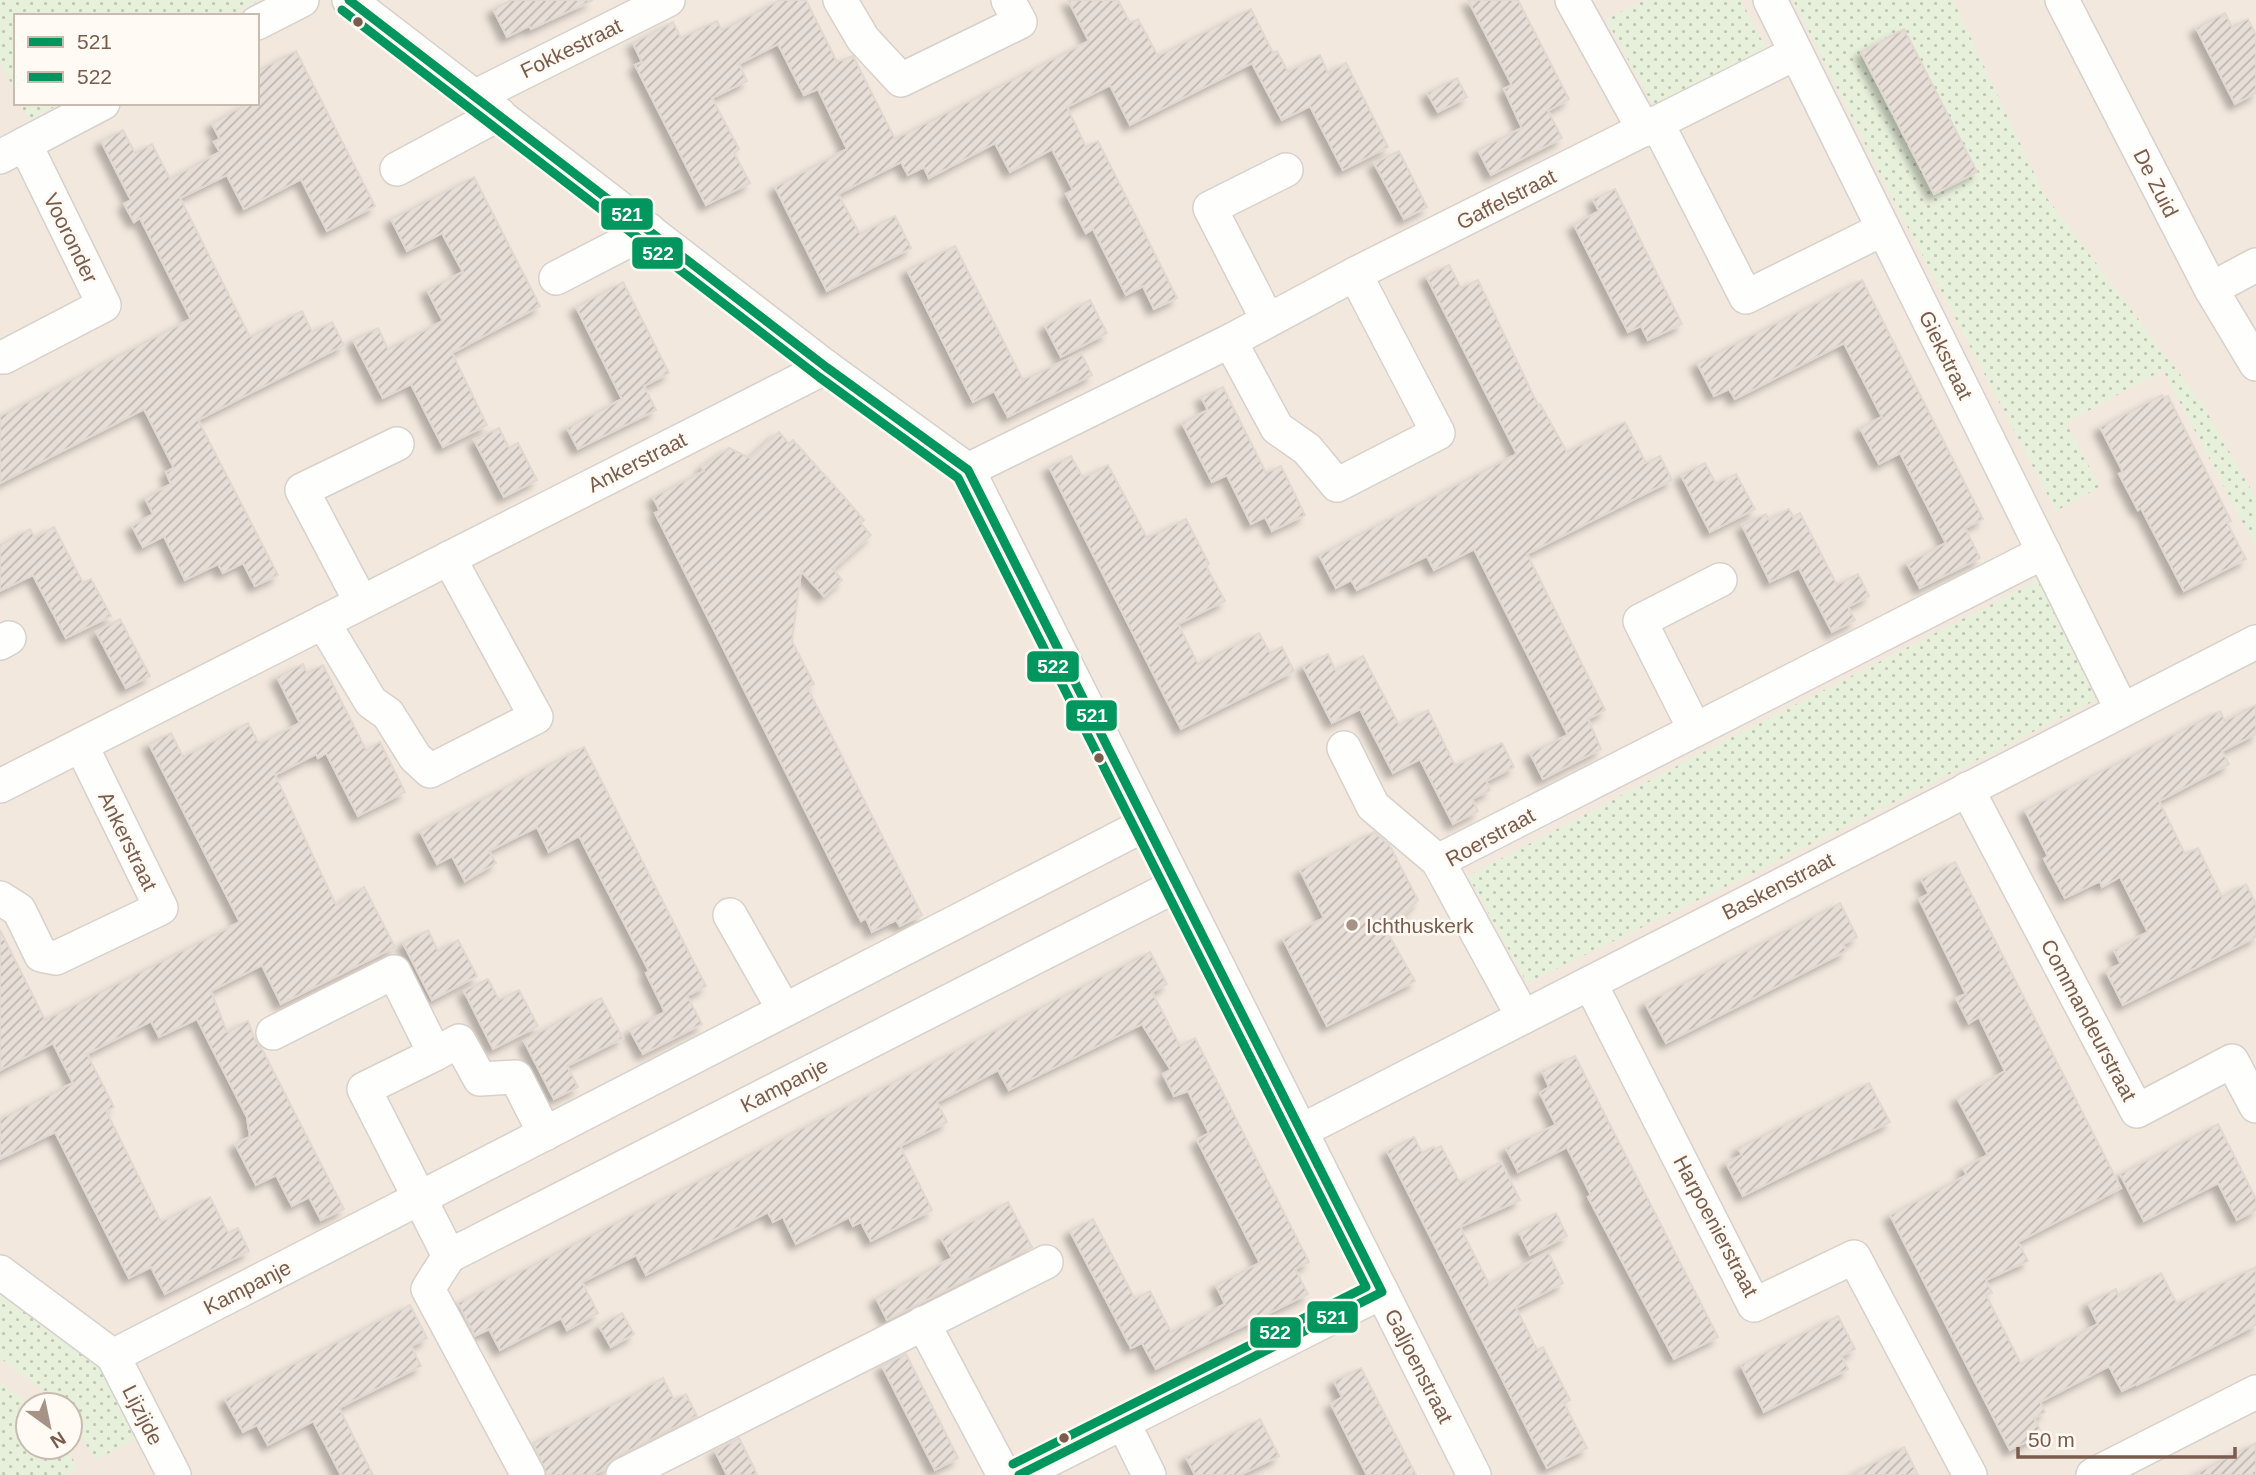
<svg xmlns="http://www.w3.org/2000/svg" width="2256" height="1475" font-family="Arial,sans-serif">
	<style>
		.residential { fill: #f2e8de; fill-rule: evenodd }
		.grass { fill: url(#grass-dots) }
		.building { fill: url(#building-hatch); stroke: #e2d8d2; stroke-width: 2; filter: url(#shadow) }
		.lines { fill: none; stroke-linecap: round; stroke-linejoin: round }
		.minor-casing { stroke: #d7d1cb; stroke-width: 36 }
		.minor { stroke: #fefefd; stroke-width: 33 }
		.bus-1-casing { stroke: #fffaf3; stroke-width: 14 }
		.bus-2-casing { stroke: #fffaf3; stroke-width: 14 }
		.bus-1 { stroke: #00965e; stroke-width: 9 }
		.bus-2 { stroke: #00965e; stroke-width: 9 }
		.bus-dot { fill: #7a5c4d; stroke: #fffaf3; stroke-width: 2.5 }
		.poi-dot { fill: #a69286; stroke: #fffaf3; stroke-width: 2.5 }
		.labels { text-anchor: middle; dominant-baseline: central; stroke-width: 5; stroke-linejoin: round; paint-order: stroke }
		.street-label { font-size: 21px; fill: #7a5c4d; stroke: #fffaf3 }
		.poi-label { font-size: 21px; fill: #7a5c4d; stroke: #fffaf3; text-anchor: start }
		.line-badge { stroke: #fffaf3; stroke-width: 2.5 }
		.badge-label { font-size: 19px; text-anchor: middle; font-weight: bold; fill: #fff }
	</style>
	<defs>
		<pattern id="grass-dots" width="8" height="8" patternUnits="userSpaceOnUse" patternTransform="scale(1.75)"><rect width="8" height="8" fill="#e7f0db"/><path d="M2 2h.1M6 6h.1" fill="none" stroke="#c0c6b4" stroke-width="1.8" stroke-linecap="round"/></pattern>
		<pattern id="building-hatch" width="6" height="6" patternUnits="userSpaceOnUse" patternTransform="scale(1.75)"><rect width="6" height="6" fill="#e6ded7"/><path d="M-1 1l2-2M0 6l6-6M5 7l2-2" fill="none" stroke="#bfb7b1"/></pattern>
		<filter id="shadow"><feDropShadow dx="-6" dy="6" stdDeviation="3.5" flood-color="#0004"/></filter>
	</defs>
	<rect width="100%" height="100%" fill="#f9f5f0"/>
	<path class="residential" d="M 0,0 L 2256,0 L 2256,1475 L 0,1475 ZM 16,16 L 257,16 L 257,103 L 16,103 ZM 28,1405 L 70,1405 L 70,1447 L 28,1447 Z"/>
	<g class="grass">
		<path d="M 0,0 L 260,0 L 229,16 L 16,16 L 16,94 L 0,61 Z"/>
		<path d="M 1644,0 L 1741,0 L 1768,52 L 1656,111 L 1606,19 Z"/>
		<path d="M 1793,0 L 1953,0 L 2044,194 L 2201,402 L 2256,498 L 2256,548 L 2163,370 L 2066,423 L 2100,487 L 2056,511 L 1882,178 Z"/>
		<path d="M 20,103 L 62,103 L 28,121 Z"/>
		<path d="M 2039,580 L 2100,698 L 1750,875 L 1527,983 L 1468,876 L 1728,739 Z"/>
		<path d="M 0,1288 L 91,1357 L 107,1379 L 135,1440 L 95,1460 L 70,1417 L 70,1405 L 62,1405 L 0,1358 Z"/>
		<path d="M 0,1382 L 30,1405 L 28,1405 L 28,1447 L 66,1447 L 78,1468 L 65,1475 L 0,1475 Z"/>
	</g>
	<g class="building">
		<path d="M 511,0 L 593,0 L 531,29 L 529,26 L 507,37 L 493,9 Z"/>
		<path d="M 780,0 L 806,0 L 837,62 L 853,56 L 895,139 L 1089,41 L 1068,0 L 1118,0 L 1130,23 L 1138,19 L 1158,56 L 1251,9 L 1273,53 L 1277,51 L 1288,72 L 1320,55 L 1328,73 L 1346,63 L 1388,147 L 1343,170 L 1310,106 L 1282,120 L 1252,63 L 1130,125 L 1110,85 L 1067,107 L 1086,147 L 1098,141 L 1177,298 L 1154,309 L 1143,286 L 1126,295 L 1093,229 L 1086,233 L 1066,194 L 1073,190 L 1052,149 L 1010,172 L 995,143 L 929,178 L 924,167 L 908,175 L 901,162 L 838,194 L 860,234 L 895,216 L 911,248 L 827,291 L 775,187 L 847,149 L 818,89 L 804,95 L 778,44 L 739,64 L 747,81 L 712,98 L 739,149 L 734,153 L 750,183 L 706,205 L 635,65 L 642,62 L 633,43 L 673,22 L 681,38 L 717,21 L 722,30 Z"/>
		<path d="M 1468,0 L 1518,0 L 1569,99 L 1548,111 L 1562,138 L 1491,175 L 1478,150 L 1522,128 L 1504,89 L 1512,85 Z"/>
		<path d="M 2225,13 L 2232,27 L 2248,19 L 2256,35 L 2256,93 L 2235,104 L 2196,28 Z"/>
		<path d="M 1904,29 L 1977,172 L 1934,194 L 1861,52 Z"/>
		<path d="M 296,51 L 375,206 L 327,231 L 301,179 L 244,209 L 227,175 L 180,198 L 250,337 L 302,311 L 312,332 L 332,322 L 344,345 L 198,420 L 278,575 L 255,586 L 243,563 L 223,573 L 218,564 L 185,580 L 164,536 L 143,547 L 132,526 L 153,514 L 145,498 L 171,484 L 166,472 L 174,468 L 144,409 L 0,483 L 0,416 L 191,319 L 140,218 L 134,222 L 124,204 L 131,200 L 101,141 L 123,130 L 135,153 L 152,144 L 170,179 L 220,152 L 214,142 L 220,139 L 212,124 L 248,103 L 257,103 L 257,71 Z"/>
		<path d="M 1457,78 L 1467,97 L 1438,112 L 1427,93 Z"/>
		<path d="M 1399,151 L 1427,207 L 1404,219 L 1374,163 Z"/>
		<path d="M 474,177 L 540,306 L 452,353 L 487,425 L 443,447 L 411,384 L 383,398 L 353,340 L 378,328 L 388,349 L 443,321 L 427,290 L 463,272 L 442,233 L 407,251 L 391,219 Z"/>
		<path d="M 1615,189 L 1682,324 L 1648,340 L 1641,326 L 1628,332 L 1574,225 L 1599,211 L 1593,199 Z"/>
		<path d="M 955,246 L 1023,380 L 1081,353 L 1092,375 L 1008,417 L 994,391 L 973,402 L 907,270 Z"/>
		<path d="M 1449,265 L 1461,288 L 1478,280 L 1538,405 L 1540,404 L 1567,452 L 1625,422 L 1646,463 L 1660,456 L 1672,480 L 1527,554 L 1605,710 L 1588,719 L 1601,749 L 1543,779 L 1530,753 L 1568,735 L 1474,549 L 1434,570 L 1427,556 L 1357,590 L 1351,580 L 1336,588 L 1319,555 L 1517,454 L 1426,276 Z"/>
		<path d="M 1862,280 L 1983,519 L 1965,528 L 1980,558 L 1920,588 L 1907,563 L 1946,543 L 1900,453 L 1879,464 L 1860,428 L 1882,417 L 1844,343 L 1735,399 L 1729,389 L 1714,396 L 1697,363 Z"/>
		<path d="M 623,282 L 669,373 L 644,386 L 656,410 L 578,449 L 567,428 L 622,399 L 576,307 Z"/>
		<path d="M 1090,300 L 1107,333 L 1061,357 L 1045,326 Z"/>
		<path d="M 1223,387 L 1266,473 L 1281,466 L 1305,515 L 1272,531 L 1265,517 L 1251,524 L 1227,475 L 1212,482 L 1182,423 L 1208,410 L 1201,397 Z"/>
		<path d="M 2162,395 L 2164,398 L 2168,396 L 2213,485 L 2231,521 L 2227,523 L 2246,559 L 2184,591 L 2141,508 L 2138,510 L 2119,474 L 2123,472 L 2100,427 Z"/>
		<path d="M 499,428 L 509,448 L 518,443 L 537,480 L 504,497 L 474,440 Z"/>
		<path d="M 779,432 L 789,444 L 793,440 L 845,498 L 864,520 L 860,523 L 871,535 L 833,569 L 842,580 L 824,596 L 801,571 L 792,641 L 814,684 L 807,687 L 922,915 L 900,926 L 896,920 L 872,932 L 866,918 L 861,921 L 655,513 L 660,511 L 653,497 L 704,471 L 702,467 L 729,448 L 750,458 Z"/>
		<path d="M 1071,456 L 1083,478 L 1108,465 L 1147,538 L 1186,519 L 1209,564 L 1206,566 L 1225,601 L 1178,624 L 1198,664 L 1259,633 L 1270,653 L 1282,647 L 1294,671 L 1181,729 L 1049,467 Z"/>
		<path d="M 1705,463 L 1716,484 L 1736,474 L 1755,509 L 1710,532 L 1681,475 Z"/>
		<path d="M 1789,509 L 1793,517 L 1800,513 L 1837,585 L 1858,574 L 1869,596 L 1848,607 L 1855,620 L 1832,632 L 1799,568 L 1770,582 L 1742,525 L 1766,514 L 1769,520 Z"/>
		<path d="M 54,527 L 83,583 L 91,579 L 111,616 L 66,638 L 33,575 L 0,591 L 0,545 L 30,529 L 35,538 Z"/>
		<path d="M 120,619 L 150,676 L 126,688 L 96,632 Z"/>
		<path d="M 1328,654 L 1335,670 L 1363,656 L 1399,725 L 1428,710 L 1455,766 L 1502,743 L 1514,767 L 1486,781 L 1490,790 L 1472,799 L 1478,811 L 1453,824 L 1420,759 L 1393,773 L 1360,709 L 1332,723 L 1303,666 Z"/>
		<path d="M 303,664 L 307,673 L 323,665 L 366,750 L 380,742 L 405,792 L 358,816 L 326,753 L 318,758 L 316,754 L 275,775 L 336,905 L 364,887 L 395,947 L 281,1004 L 262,965 L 211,991 L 227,1032 L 248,1021 L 256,1042 L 262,1049 L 344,1209 L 321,1220 L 309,1197 L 292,1206 L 276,1175 L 256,1185 L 235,1144 L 250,1137 L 247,1117 L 197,1019 L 159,1037 L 151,1021 L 87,1054 L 114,1107 L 106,1111 L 161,1222 L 210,1197 L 228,1233 L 238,1228 L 249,1251 L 165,1294 L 151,1267 L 129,1278 L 55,1132 L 0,1159 L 0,1119 L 73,1083 L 53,1043 L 0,1070 L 0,930 L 45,1020 L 240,922 L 149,744 L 171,733 L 183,757 L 248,723 L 259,744 L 300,723 L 277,677 Z"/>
		<path d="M 2256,705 L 2256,734 L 2222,751 L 2229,764 L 2159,801 L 2185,854 L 2198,848 L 2222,897 L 2246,884 L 2256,904 L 2256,937 L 2123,1005 L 2106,971 L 2121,964 L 2114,950 L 2148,932 L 2120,877 L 2102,887 L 2100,881 L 2065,898 L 2044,859 L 2048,856 L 2025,810 L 2220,711 L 2225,721 Z"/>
		<path d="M 584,747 L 706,986 L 687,996 L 702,1024 L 643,1054 L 630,1030 L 665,1012 L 646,973 L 649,971 L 579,836 L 549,852 L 537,827 L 489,851 L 496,863 L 465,881 L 452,856 L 437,864 L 420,831 Z"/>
		<path d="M 1374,832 L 1390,846 L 1418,900 L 1387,932 L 1415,981 L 1327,1026 L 1283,939 L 1324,918 L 1300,870 Z"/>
		<path d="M 1955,862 L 2121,1188 L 2018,1242 L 2028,1261 L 1986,1280 L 1992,1293 L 1986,1295 L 2021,1364 L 2098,1324 L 2088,1303 L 2116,1289 L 2118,1295 L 2161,1273 L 2177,1304 L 2256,1267 L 2256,1325 L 2137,1385 L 2136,1384 L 2122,1391 L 2109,1366 L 2040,1402 L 2045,1412 L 2034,1418 L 2042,1434 L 2010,1450 L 1890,1215 L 1967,1175 L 1963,1168 L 1988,1155 L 1957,1098 L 2005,1071 L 1979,1017 L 1969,1023 L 1956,998 L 1966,994 L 1919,899 L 1929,894 L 1921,879 Z"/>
		<path d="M 1840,903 L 1857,937 L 1843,944 L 1846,951 L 1666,1043 L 1645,1003 Z"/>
		<path d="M 428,930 L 438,951 L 458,940 L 477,976 L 432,1000 L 403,943 Z"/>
		<path d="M 1150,952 L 1167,984 L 1152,992 L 1180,1046 L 1195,1038 L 1309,1262 L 1295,1269 L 1308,1294 L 1156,1369 L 1142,1343 L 1131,1348 L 1070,1231 L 1093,1219 L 1135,1299 L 1150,1291 L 1171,1332 L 1225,1304 L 1216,1285 L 1260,1263 L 1197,1140 L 1209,1133 L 1188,1091 L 1174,1096 L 1163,1074 L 1171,1070 L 1142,1024 L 1009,1090 L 998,1070 L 937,1102 L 947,1122 L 900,1146 L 932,1210 L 871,1241 L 861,1222 L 853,1226 L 849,1217 L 796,1244 L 783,1217 L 773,1222 L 768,1212 L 646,1275 L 636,1255 L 582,1282 L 598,1313 L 567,1330 L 561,1318 L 500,1350 L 489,1329 L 475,1336 L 458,1303 Z"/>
		<path d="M 488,979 L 499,1000 L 519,990 L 538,1026 L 493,1049 L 464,991 Z"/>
		<path d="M 601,998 L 623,1038 L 567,1066 L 578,1087 L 554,1099 L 524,1041 Z"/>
		<path d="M 1575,1056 L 1718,1337 L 1674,1359 L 1588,1197 L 1591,1195 L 1567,1147 L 1518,1172 L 1506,1148 L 1556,1125 L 1540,1093 L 1549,1087 L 1542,1071 Z"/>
		<path d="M 1869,1083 L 1890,1122 L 1743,1196 L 1726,1163 L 1742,1155 L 1738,1148 Z"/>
		<path d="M 2218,1124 L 2256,1199 L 2256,1210 L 2237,1220 L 2218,1183 L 2144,1221 L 2120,1174 Z"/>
		<path d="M 1414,1137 L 1422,1153 L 1434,1147 L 1435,1149 L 1441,1146 L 1460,1183 L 1501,1162 L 1520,1200 L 1460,1227 L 1489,1284 L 1548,1252 L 1563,1283 L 1516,1308 L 1537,1350 L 1543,1347 L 1570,1400 L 1564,1403 L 1587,1448 L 1547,1468 L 1387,1151 Z"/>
		<path d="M 1008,1202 L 1032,1247 L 887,1320 L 876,1298 L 952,1258 L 941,1238 Z"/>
		<path d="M 1556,1213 L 1567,1236 L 1530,1255 L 1519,1232 Z"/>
		<path d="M 410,1305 L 427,1338 L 411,1346 L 421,1366 L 339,1408 L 373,1475 L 341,1475 L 313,1421 L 268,1445 L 257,1425 L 243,1432 L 225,1399 Z"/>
		<path d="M 622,1313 L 634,1334 L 611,1347 L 599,1326 Z"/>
		<path d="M 1838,1316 L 1855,1349 L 1841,1356 L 1848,1369 L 1764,1412 L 1741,1365 Z"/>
		<path d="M 906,1354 L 958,1458 L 935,1470 L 882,1366 Z"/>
		<path d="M 1361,1368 L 1402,1448 L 1416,1475 L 1367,1475 L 1331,1404 L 1342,1397 L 1334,1381 Z"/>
		<path d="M 663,1378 L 674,1400 L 686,1394 L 697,1416 L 614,1458 L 605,1469 L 593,1475 L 547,1475 L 533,1443 L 636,1393 Z"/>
		<path d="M 1260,1419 L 1279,1456 L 1240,1475 L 1195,1475 L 1186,1457 Z"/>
		<path d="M 739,1438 L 753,1466 L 757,1475 L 727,1475 L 715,1451 Z"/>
		<path d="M 2256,1443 L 2256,1475 L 2193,1475 Z"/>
		<path d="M 1904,1447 L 1918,1475 L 1851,1475 Z"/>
	</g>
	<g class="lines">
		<g class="minor-casing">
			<g id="minor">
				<path d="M 349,0 L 826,367 L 968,470 L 1474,1475"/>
				<path d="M 840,0 L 863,39 L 901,80 L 1020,22 L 1008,0"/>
				<path d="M 1572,0 L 1644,130"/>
				<path d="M 1770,0 L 2122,710"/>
				<path d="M 2062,0 L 2211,289 L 2256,364"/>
				<path d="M 257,23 L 302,0"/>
				<path d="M 474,97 L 668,0"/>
				<path d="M 1657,123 L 1746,297 L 1883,229"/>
				<path d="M 0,157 L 103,103"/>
				<path d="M 397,169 L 499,114"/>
				<path d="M 556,278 L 649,230"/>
				<path d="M 2211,289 L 2256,265"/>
				<path d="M 1267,319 L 1210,208 L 1286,170"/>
				<path d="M 1230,341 L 1277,428 L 1307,449 L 1337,485 L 1438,433 L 1355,274"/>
				<path d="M 0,357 L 4,357 L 104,305 L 25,144"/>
				<path d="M 968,470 L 1230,341 L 1355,274 L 1796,53"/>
				<path d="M 361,602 L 302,490 L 397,444"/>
				<path d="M 323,622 L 371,702 L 388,714 L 415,757 L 430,771 L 536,717 L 449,558"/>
				<path d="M 0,643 L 9,638"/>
				<path d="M 1695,730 L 1640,621 L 1720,580"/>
				<path d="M 1344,748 L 1373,806 L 1438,861"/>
				<path d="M 0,786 L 826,367"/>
				<path d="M 1967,789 L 2137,1111 L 2232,1061 L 2256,1106"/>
				<path d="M 0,898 L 19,910 L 41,955 L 56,958 L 161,908 L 81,745"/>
				<path d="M 730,915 L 784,1010"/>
				<path d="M 1590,983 L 1754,1305 L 1854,1257 L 1970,1475"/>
				<path d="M 1523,1017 L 1438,861 L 2044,552"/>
				<path d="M 273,1033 L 394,972 L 435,1054 L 459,1041 L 480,1079 L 516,1077 L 545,1134"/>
				<path d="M 435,1054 L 364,1089 L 449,1256 L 1177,885"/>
				<path d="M 1301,1131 L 2256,642"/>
				<path d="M 449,1256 L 428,1289 L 528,1475"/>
				<path d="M 0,1272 L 113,1356 L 174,1475"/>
				<path d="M 923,1323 L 1004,1475"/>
				<path d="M 113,1356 L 1146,824"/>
				<path d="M 1123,1422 L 1149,1475"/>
				<path d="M 623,1475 L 1046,1262"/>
				<path d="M 1019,1475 L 1382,1292"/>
				<path d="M 2093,1475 L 2256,1392"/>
			</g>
		</g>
		<use href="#minor" class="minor"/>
		<g class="bus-1-casing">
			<path id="bus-1" d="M 349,0 L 826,367 L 968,470 L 1382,1292 L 1019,1475"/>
		</g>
		<g class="bus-2-casing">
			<path id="bus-2" d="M 342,10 L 819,377 L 958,478 L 1366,1287 L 1013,1464"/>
		</g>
		<use href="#bus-1" class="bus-1"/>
		<use href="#bus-2" class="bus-2"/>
	</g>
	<g class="bus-dot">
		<circle cx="358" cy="22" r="6"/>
		<circle cx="1099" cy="758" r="6"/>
		<circle cx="1064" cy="1438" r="6"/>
	</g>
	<circle class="poi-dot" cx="1352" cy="925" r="7"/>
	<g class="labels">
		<g class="street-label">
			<text transform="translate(571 48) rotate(-26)">Fokkestraat</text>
			<text transform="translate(2156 183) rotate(63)">De Zuid</text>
			<text transform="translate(1506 199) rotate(-27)">Gaffelstraat</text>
			<text transform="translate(71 238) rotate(64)">Vooronder</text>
			<text transform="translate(1946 355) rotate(64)">Giekstraat</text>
			<text transform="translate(637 462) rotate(-27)">Ankerstraat</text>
			<text transform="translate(1490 837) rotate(-29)">Roerstraat</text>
			<text transform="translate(128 841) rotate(64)">Ankerstraat</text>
			<text transform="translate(1778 886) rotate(-27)">Baskenstraat</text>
			<text transform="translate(2089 1020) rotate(62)">Commandeurstraat</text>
			<text transform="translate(784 1085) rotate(-27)">Kampanje</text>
			<text transform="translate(1716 1226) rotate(62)">Harpoenierstraat</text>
			<text transform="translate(247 1287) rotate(-27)">Kampanje</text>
			<text transform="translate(1419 1366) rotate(63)">Galjoenstraat</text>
			<text transform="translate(143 1415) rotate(63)">Lijzijde</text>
		</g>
		<g class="poi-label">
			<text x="1366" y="925">Ichthuskerk</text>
		</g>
	</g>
	<g class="line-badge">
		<rect x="600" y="197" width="54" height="34" rx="7" fill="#00965e"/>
		<rect x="631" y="236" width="53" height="34" rx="7" fill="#00965e"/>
		<rect x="1026" y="650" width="54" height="33" rx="7" fill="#00965e"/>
		<rect x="1065" y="699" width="53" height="33" rx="7" fill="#00965e"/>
		<rect x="1306" y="1300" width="53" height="34" rx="7" fill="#00965e"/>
		<rect x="1249" y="1316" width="53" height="33" rx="7" fill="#00965e"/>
	</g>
	<g class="badge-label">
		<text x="627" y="221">521</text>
		<text x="658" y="260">522</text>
		<text x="1053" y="673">522</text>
		<text x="1092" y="722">521</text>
		<text x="1332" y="1324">521</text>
		<text x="1275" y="1339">522</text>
	</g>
	<rect x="14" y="14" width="245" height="91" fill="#fffaf3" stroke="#cabbb1" stroke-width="2"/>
	<rect x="28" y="37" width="35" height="10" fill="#00965e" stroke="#cabbb1" stroke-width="2"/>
	<text x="77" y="49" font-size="21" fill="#7a5c4d">521</text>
	<rect x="28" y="72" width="35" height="10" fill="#00965e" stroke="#cabbb1" stroke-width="2"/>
	<text x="77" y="84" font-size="21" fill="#7a5c4d">522</text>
	<g transform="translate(49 1426) rotate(147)"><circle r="33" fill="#fffaf3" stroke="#cabbb1" stroke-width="2"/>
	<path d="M0-5L12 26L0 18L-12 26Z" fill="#a69286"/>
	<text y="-10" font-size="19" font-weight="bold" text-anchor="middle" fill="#7a5c4d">N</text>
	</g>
	<path d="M2018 1447v10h217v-10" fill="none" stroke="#7a5c4d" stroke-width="3.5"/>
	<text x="2028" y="1447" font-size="21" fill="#7a5c4d" stroke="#fffaf3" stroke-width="5" paint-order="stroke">50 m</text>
</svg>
